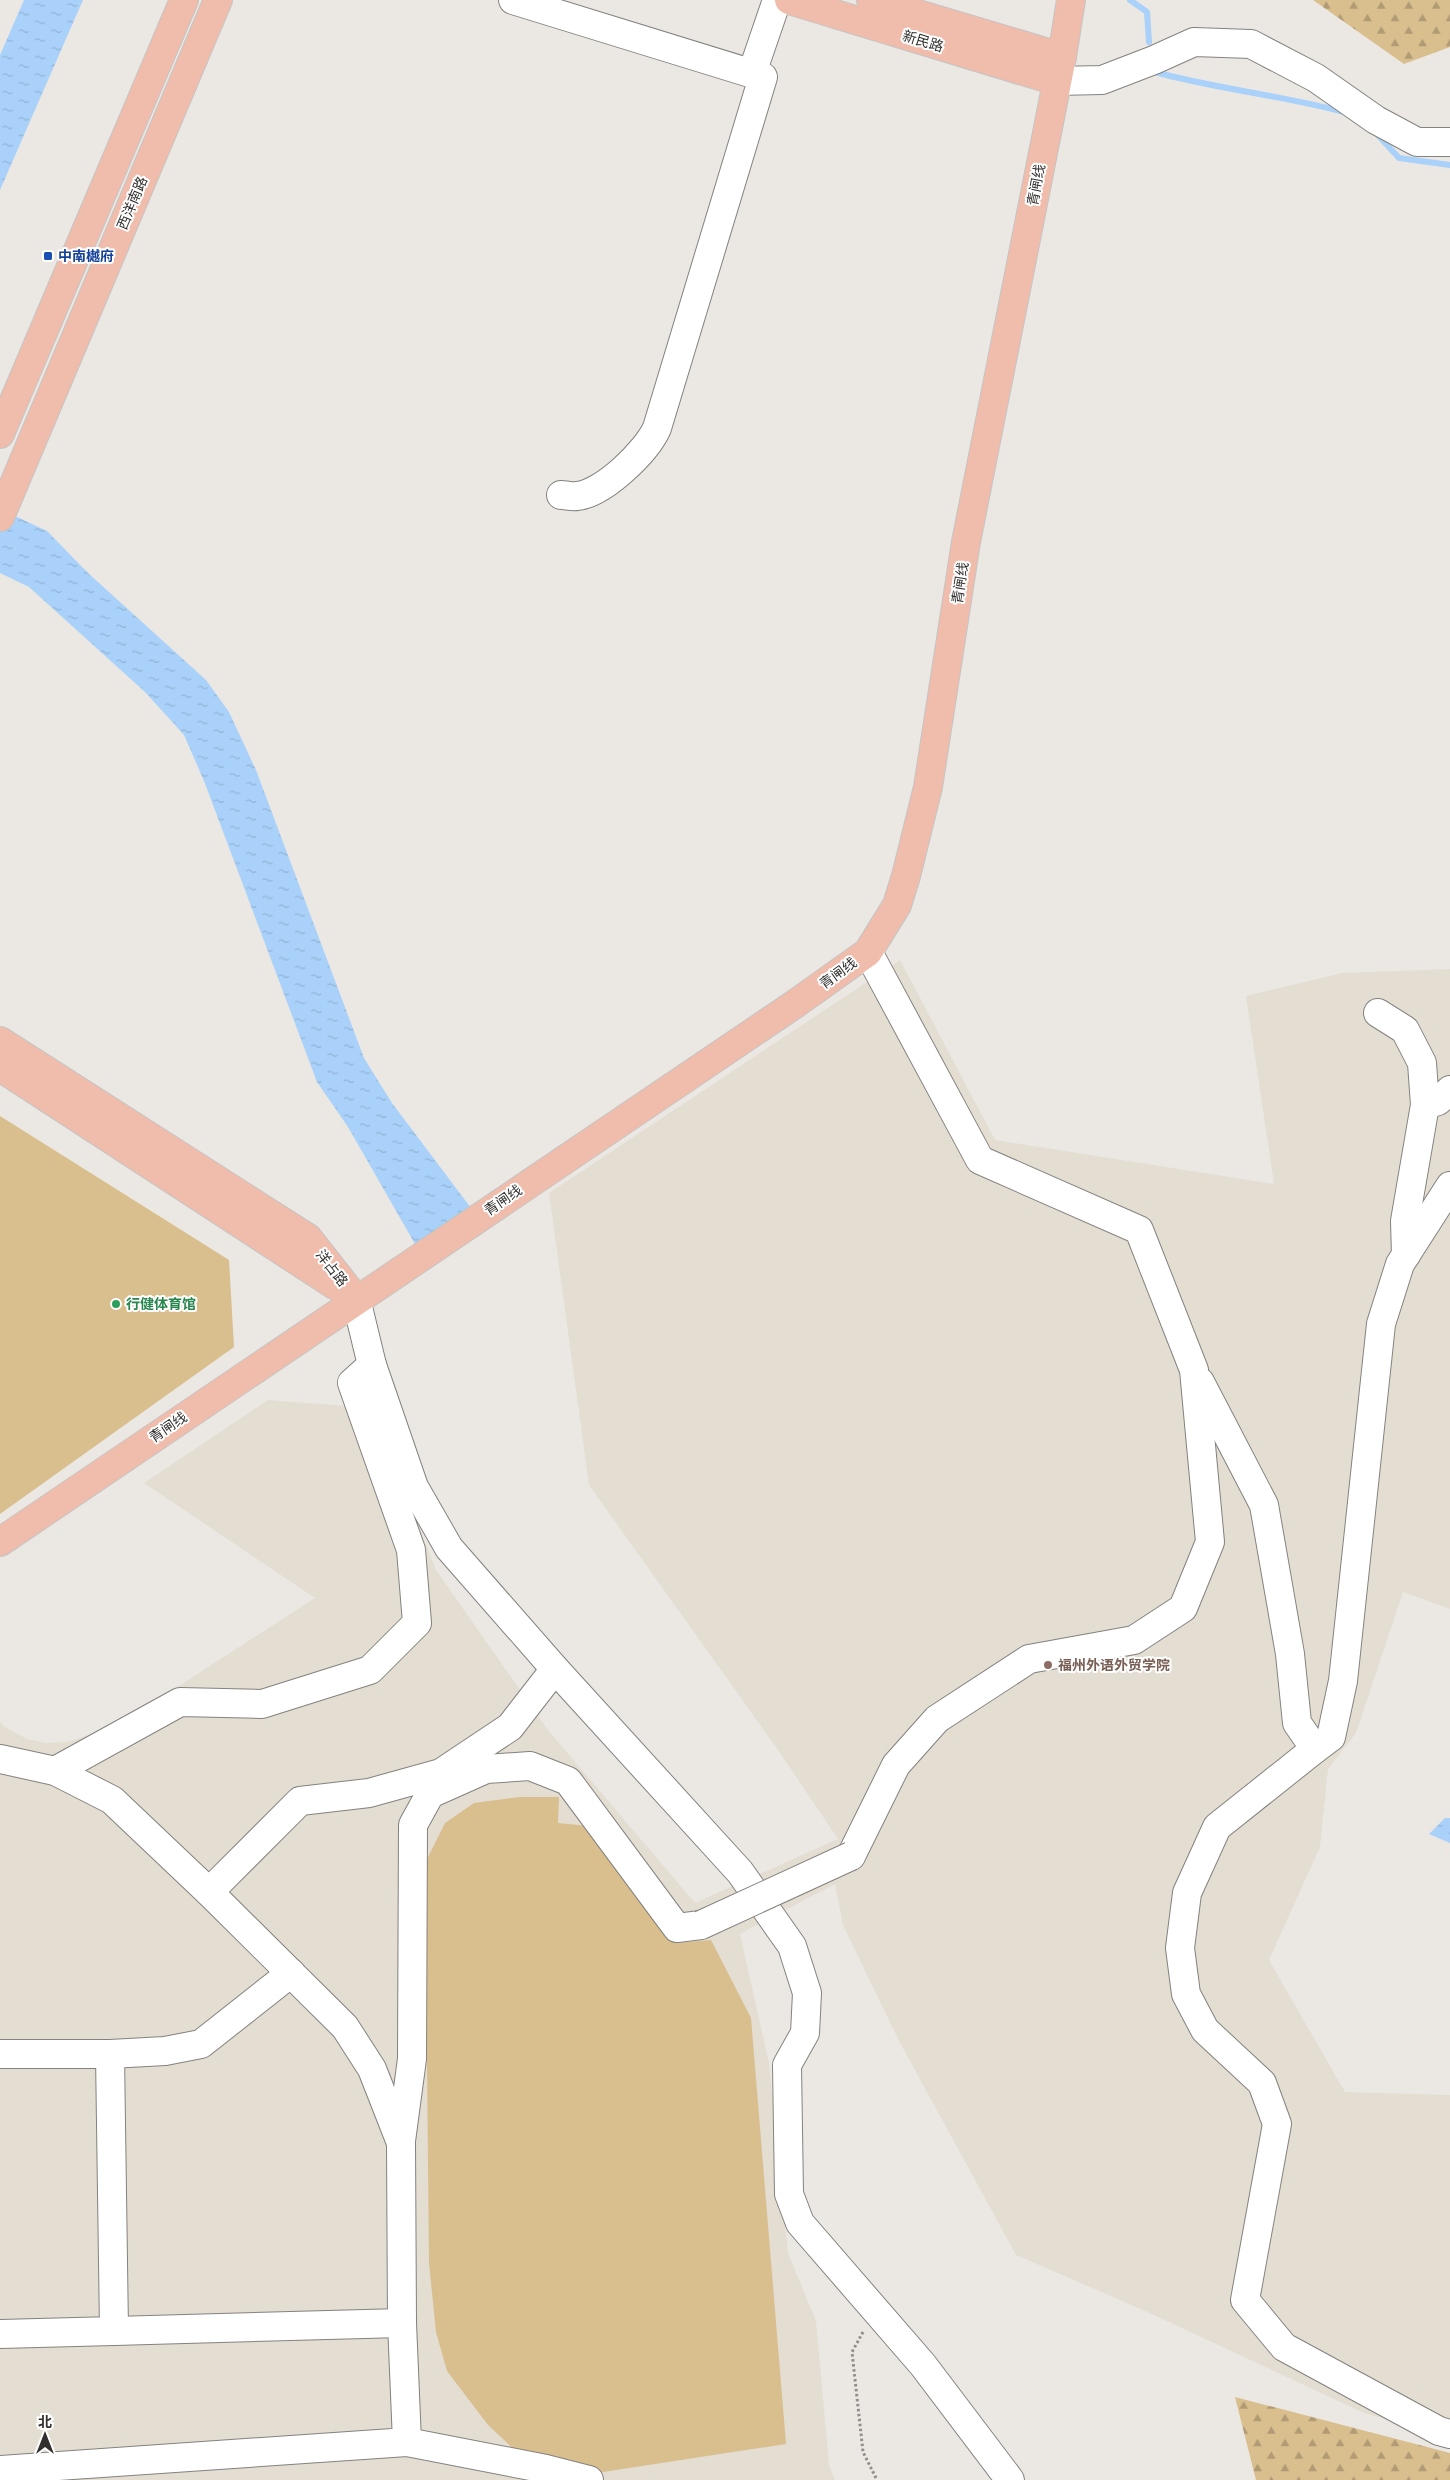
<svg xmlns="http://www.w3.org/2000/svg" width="1450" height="2480" font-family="Montserrat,'Noto Sans SC',sans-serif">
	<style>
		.built { fill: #e3ddd2 }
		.forest { fill: url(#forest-firs) }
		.garden { fill: #d9be8e }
		.water { fill: url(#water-ripples) }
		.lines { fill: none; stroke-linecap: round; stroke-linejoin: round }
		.stream { stroke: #a9d1f9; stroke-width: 6 }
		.minor-casing { stroke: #84827f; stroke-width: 30 }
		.major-casing { stroke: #c5c5c4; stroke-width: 30 }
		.path { stroke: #908e8b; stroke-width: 3; stroke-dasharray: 2.5 2.5; stroke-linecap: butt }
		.minor { stroke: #fff; stroke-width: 28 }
		.major { stroke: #f0bcab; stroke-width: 28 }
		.minor-bridge-casing { stroke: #84827f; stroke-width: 30; stroke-linecap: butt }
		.minor-bridge { stroke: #fff; stroke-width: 28 }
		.transit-dot { fill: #1a4fb4; stroke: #fff; stroke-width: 2 }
		.leisure-dot { fill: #2e9e5b; stroke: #fff; stroke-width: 2 }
		.education-dot { fill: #8d6e63; stroke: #fff; stroke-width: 2 }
		.labels { text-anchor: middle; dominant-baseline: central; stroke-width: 4; stroke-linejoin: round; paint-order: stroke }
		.street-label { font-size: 14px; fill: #31302e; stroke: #fff }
		.transit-label { font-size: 14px; font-weight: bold; fill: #164399; stroke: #fff; text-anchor: start }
		.leisure-label { font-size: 14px; font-weight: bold; fill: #27864d; stroke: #fff; text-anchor: start }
		.education-label { font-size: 14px; font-weight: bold; fill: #785e54; stroke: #fff; text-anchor: start }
	</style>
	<defs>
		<pattern id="forest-firs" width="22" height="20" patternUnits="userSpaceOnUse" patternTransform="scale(1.25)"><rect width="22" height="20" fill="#d9be8e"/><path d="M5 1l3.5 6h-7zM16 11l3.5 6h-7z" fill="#b19b74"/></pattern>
		<pattern id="water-ripples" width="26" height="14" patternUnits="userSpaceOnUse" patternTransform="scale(1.25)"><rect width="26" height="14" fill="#a9d1f9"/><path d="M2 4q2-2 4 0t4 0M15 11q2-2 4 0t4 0" fill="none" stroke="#92b4d6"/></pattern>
	</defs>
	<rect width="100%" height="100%" fill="#ebe8e4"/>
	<path class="built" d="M 900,960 L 995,1140 L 1274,1184 L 1246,996 L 1342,973 L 1450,969 L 1450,1609 L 1403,1592 L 1356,1733 L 1328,1769 L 1320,1847 L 1269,1960 L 1345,2092 L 1450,2095 L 1450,2438 L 1364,2413 L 1143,2310 L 1016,2255 L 898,2039 L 843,1925 L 835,1884 L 740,1934 L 769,2063 L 788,2253 L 816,2321 L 829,2465 L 835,2480 L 0,2480 L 0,1721 L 3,1726 L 27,1739 L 46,1743 L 68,1742 L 120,1724 L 315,1598 L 144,1483 L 268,1400 L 373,1408 L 436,1570 L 548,1730 L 695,1903 L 838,1839 L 778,1750 L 589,1485 L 549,1193 Z"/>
	<g class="forest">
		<path d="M 1313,0 L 1450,0 L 1450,47 L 1404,64 Z"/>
		<path d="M 1235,2397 L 1450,2453 L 1450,2480 L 1256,2480 Z"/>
	</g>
	<g class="garden">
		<path d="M 0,1116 L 229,1260 L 234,1347 L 0,1514 Z"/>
		<path d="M 520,1797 L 559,1797 L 558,1823 L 589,1826 L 675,1943 L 711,1940 L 751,2018 L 786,2444 L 603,2472 L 519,2454 L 488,2425 L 447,2371 L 436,2332 L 429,2263 L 425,1863 L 445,1823 L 474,1803 Z"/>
	</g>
	<g class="water">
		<path d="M 24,0 L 83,0 L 0,190 L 0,55 Z"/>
		<path d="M 0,509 L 47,531 L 88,573 L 206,680 L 229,712 L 256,770 L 364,1058 L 392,1103 L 471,1208 L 415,1244 L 348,1127 L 317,1082 L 204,781 L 184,735 L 145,692 L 29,587 L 0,573 Z"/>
		<path d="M 1445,1818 L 1450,1818 L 1450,1843 L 1429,1834 Z"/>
	</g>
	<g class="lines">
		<g class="stream">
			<path d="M 1130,0 L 1147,12 L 1149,42"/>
			<path d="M 1151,71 C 1215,89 1281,95 1344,112"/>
			<path d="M 1377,134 L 1399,158 L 1450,165"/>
		</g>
		<g class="minor-casing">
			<g id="minor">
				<path d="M 513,0 L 763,77 L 657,428 C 647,451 603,494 577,496 C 572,497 566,495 561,495"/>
				<path d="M 752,73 L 777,0"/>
				<path d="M 1056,81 L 1102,80 L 1154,60 L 1194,42 L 1251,44 L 1316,78 L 1376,120 L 1417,142 L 1450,142"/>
				<path d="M 1378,1013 L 1405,1030 L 1422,1063 L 1425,1105 L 1405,1221 L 1406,1255"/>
				<path d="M 1425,1105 L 1438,1101 L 1450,1090"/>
				<path d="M 356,1299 L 372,1365 L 414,1487 L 449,1548 L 555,1669 L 740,1872 L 792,1946 L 807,1993 L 805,2033 L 787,2065 L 789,2194 L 800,2223 L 923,2365 L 1010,2480"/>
				<path d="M 1200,1382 L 1264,1505 L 1290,1654 L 1297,1723 L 1315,1749 L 1331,1737 L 1343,1681 L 1381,1324 L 1400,1264 L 1450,1186"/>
				<path d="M 1315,1749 L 1217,1827 L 1187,1893 L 1180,1948 L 1186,1994 L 1205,2030 L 1262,2083 L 1277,2124 L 1245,2300 L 1284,2347 L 1439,2431 L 1450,2434"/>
				<path d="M 0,1759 L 55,1771 L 112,1800 L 209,1892 L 345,2027 L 372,2069 L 401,2143 L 402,2323 L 407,2442 L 0,2470"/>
				<path d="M 55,1771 L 180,1702 L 262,1704 L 370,1670 L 417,1623 L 411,1550 L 352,1383 L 372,1365"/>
				<path d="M 851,1856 L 896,1765 L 937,1719 L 1029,1659 L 1134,1640 L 1183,1608 L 1210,1542 L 1194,1370 L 1139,1230 L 980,1160 L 868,952"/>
				<path d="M 209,1892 L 300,1801 L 369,1793 L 441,1773 L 510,1727 L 555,1669"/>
				<path d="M 0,2054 L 110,2054 L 165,2051 L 201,2044 L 291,1973"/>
				<path d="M 401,2141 L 412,2059 L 413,1825 L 430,1794 L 486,1769 L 530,1766 L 568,1781 L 677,1928 L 701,1925"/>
				<path d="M 114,2331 L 402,2323"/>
				<path d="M 0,2334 L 114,2331 L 110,2054"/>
				<path d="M 407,2442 L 546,2469 L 589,2480"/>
			</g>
		</g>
		<g class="major-casing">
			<g id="major">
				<path d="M 789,0 L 1056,81"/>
				<path d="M 871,0 L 1062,57"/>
				<path d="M 0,434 L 184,0"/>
				<path d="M 0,517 L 218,0"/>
				<path d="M 0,1041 L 308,1238 L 356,1299"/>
				<path d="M 0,1067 L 336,1286"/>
				<path d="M 0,1542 L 795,1004 L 868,952 L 897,905 L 906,876 L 928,787 L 966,542 L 1062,57 L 1071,0"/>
			</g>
		</g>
		<path class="path" d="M 863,2332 L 852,2352 L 863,2452 L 877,2480"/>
		<use href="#minor" class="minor"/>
		<use href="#major" class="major"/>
		<g class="minor-bridge-casing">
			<path id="minor-bridge" d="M 701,1925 L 851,1856"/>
		</g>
		<use href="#minor-bridge" class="minor-bridge"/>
	</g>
	<rect class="transit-dot" x="43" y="251" width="10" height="10" rx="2.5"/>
	<circle class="leisure-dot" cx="116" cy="1304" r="5"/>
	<circle class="education-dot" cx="1048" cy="1665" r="5"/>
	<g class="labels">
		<g class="street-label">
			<text transform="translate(923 41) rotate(17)">新民路</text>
			<text transform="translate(1036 185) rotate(-79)">青闸线</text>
			<text transform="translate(132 203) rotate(-67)">西洋南路</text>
			<text transform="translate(960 583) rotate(-81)">青闸线</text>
			<text transform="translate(838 973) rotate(-36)">青闸线</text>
			<text transform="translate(503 1200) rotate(-34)">青闸线</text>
			<text transform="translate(332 1268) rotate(52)">洋占路</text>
			<text transform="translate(168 1427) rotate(-34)">青闸线</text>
		</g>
		<g class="transit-label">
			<text x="58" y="256">中南樾府</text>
		</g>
		<g class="leisure-label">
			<text x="126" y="1304">行健体育馆</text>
		</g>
		<g class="education-label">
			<text x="1058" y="1665">福州外语外贸学院</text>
		</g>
	</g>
	<g transform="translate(45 2435)" stroke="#ffffff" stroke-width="4" paint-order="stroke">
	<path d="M0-4L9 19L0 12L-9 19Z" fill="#31302e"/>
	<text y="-8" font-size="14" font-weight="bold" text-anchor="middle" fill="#31302e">北</text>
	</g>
</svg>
